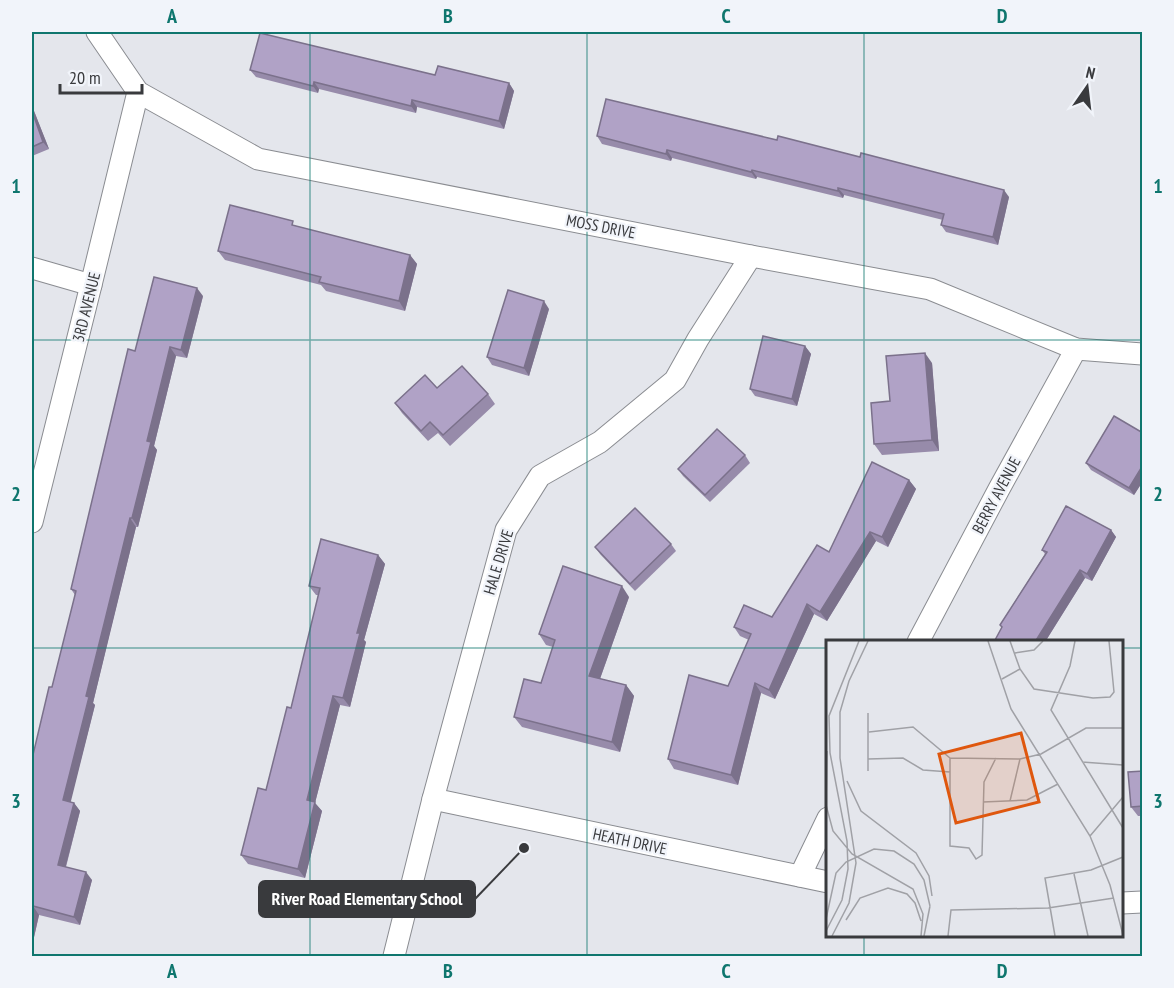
<svg xmlns="http://www.w3.org/2000/svg" width="1174" height="988" font-family="'PT Sans Narrow',sans-serif">
	<style>
		.lines { fill: none; stroke-linecap: round; stroke-linejoin: round }
		.minor-casing { stroke: #8a8c91; stroke-width: 23 }
		.minor { stroke: #fff; stroke-width: 21 }
		.wall { fill: #978baa }
		.shaded-wall { fill: #7b718b }
		.building { fill: #b0a2c6; stroke: #7b718b; stroke-width: 1.5 }
		.grid { fill: none; stroke: #0f766e; stroke-width: 1.5; stroke-opacity: 0.55 }
		.labels { text-anchor: middle; dominant-baseline: central; stroke-width: 4.5; stroke-linejoin: round; paint-order: stroke }
		.street-label { font-size: 16px; fill: #393a3d; stroke: #f1f4fa }
		.inset-road { fill: none; stroke: #a0a1a6; stroke-width: 1.5 }
		.view { fill: #df570e; fill-opacity: 0.15; stroke: #df570e; stroke-width: 3 }
		.inset-edge { fill: none; stroke: #393a3d; stroke-width: 3 }
		.leader { fill: none; stroke: #393a3d; stroke-width: 2 }
		.callout-dot { fill: #393a3d; stroke: #f1f4fa; stroke-width: 2 }
		.callout { fill: #393a3d; stroke: #393a3d; stroke-width: 2 }
		.callout-label { font-size: 18px; text-anchor: middle; font-weight: bold; fill: #fff }
		.neatline { fill: none; stroke: #0f766e; stroke-width: 2 }
		.grid-label { font-size: 20px; text-anchor: middle; font-weight: bold; fill: #0f766e }
	</style>
	<rect width="100%" height="100%" fill="#e4e6ec"/>
	<g class="lines">
		<g class="minor-casing">
			<g id="minor">
				<path d="M 97,32 L 138,92 L 258,159 L 751,256 L 930,289 L 1076,349 L 1142,354"/>
				<path d="M 32,268 L 91,285"/>
				<path d="M 32,522 L 91,285 L 138,92"/>
				<path d="M 918,642 L 999,489 L 1076,349"/>
				<path d="M 433,799 L 828,882"/>
				<path d="M 800,876 L 828,818"/>
				<path d="M 1122,903 L 1142,902"/>
				<path d="M 394,956 L 433,799 L 506,530 L 540,476 L 600,442 L 675,380 L 698,339 L 751,256"/>
			</g>
		</g>
		<use href="#minor" class="minor"/>
	</g>
	<g class="wall">
		<path d="M 250,70 L 435,75 L 509,83 L 514,91 L 504,129 L 417,107 L 416,113 L 319,89 L 318,93 L 256,77 Z"/>
		<path d="M 32,106 L 49,149 L 32,156 Z"/>
		<path d="M 597,136 L 1009,197 L 998,245 L 946,232 L 941,225 L 943,220 L 844,195 L 843,198 L 757,177 L 756,179 L 672,158 L 671,161 L 602,144 Z"/>
		<path d="M 296,226 L 410,255 L 417,264 L 405,311 L 326,291 L 321,285 L 225,260 L 218,251 Z"/>
		<path d="M 203,296 L 187,358 L 176,356 L 154,446 L 157,450 L 138,527 L 136,527 L 110,632 L 93,703 L 95,705 L 70,802 L 74,803 L 80,811 L 66,867 L 92,880 L 80,925 L 39,915 L 32,946 L 32,759 L 52,687 L 75,595 L 71,589 L 135,351 Z"/>
		<path d="M 549,309 L 529,376 L 492,365 L 487,357 Z"/>
		<path d="M 805,346 L 811,354 L 797,406 L 755,396 L 750,389 Z"/>
		<path d="M 932,363 L 939,451 L 882,455 L 874,444 L 890,401 Z"/>
		<path d="M 437,388 L 488,394 L 495,404 L 450,446 L 438,433 L 428,441 L 402,413 L 395,403 Z"/>
		<path d="M 1143,433 L 1143,481 L 1134,495 L 1091,470 L 1086,463 Z"/>
		<path d="M 745,455 L 750,463 L 710,502 L 683,476 L 678,469 Z"/>
		<path d="M 909,480 L 916,489 L 888,547 L 876,541 L 827,621 L 814,614 L 775,699 L 761,693 L 738,785 L 674,769 L 668,759 L 728,686 L 749,640 L 740,636 L 734,627 L 772,617 L 829,552 Z"/>
		<path d="M 1111,530 L 1116,537 L 1092,581 L 1085,578 L 1045,642 L 994,642 L 1002,628 L 1000,625 L 1045,554 L 1042,550 Z"/>
		<path d="M 671,544 L 676,551 L 635,591 L 600,554 L 595,547 Z"/>
		<path d="M 378,555 L 385,564 L 364,640 L 366,642 L 350,707 L 340,705 L 315,803 L 322,811 L 305,878 L 248,864 L 241,855 L 266,790 L 291,708 L 319,595 L 316,595 L 309,586 Z"/>
		<path d="M 629,597 L 600,679 L 626,685 L 634,696 L 620,752 L 522,727 L 514,717 L 541,683 L 553,647 L 546,645 L 539,634 Z"/>
		<path d="M 1143,771 L 1143,816 L 1138,816 L 1131,807 Z"/>
	</g>
	<g class="shaded-wall">
		<path d="M 314,82 L 319,89 L 318,93 L 313,86 Z"/>
		<path d="M 509,83 L 514,91 L 504,129 L 499,121 Z"/>
		<path d="M 412,100 L 417,107 L 416,113 L 411,106 Z"/>
		<path d="M 32,106 L 49,149 L 43,142 L 32,111 Z"/>
		<path d="M 667,150 L 672,158 L 671,161 L 666,154 Z"/>
		<path d="M 752,170 L 757,177 L 756,179 L 751,172 Z"/>
		<path d="M 838,188 L 844,195 L 843,198 L 838,191 Z"/>
		<path d="M 1004,190 L 1009,197 L 998,245 L 993,237 Z"/>
		<path d="M 410,255 L 417,264 L 405,311 L 399,301 Z"/>
		<path d="M 197,288 L 203,296 L 187,358 L 181,350 Z"/>
		<path d="M 544,301 L 549,309 L 529,376 L 524,368 Z"/>
		<path d="M 805,346 L 811,354 L 797,406 L 792,399 Z"/>
		<path d="M 170,347 L 176,356 L 154,446 L 157,450 L 138,527 L 132,518 L 147,441 Z"/>
		<path d="M 925,353 L 932,363 L 939,451 L 932,440 Z"/>
		<path d="M 1143,465 L 1143,481 L 1134,495 L 1129,488 Z"/>
		<path d="M 909,480 L 916,489 L 888,547 L 882,537 Z"/>
		<path d="M 130,518 L 136,527 L 93,703 L 95,705 L 69,809 L 63,800 L 86,696 Z"/>
		<path d="M 1111,530 L 1116,537 L 1092,581 L 1087,574 Z"/>
		<path d="M 870,532 L 876,541 L 827,621 L 820,612 Z"/>
		<path d="M 378,555 L 385,564 L 364,640 L 366,642 L 350,707 L 343,698 L 357,633 Z"/>
		<path d="M 1080,570 L 1085,578 L 1045,642 L 1035,642 Z"/>
		<path d="M 622,586 L 629,597 L 597,687 L 589,676 Z"/>
		<path d="M 807,604 L 814,614 L 775,699 L 769,690 Z"/>
		<path d="M 755,683 L 761,693 L 738,785 L 731,775 Z"/>
		<path d="M 626,685 L 634,696 L 620,752 L 612,742 Z"/>
		<path d="M 333,696 L 340,705 L 315,803 L 322,811 L 305,878 L 298,869 L 307,800 Z"/>
		<path d="M 74,803 L 80,811 L 64,873 L 58,865 Z"/>
		<path d="M 86,872 L 92,880 L 80,925 L 74,917 Z"/>
		<path d="M 33,906 L 39,915 L 32,946 L 32,913 Z"/>
	</g>
	<g class="building">
		<path d="M 260,33 L 435,75 L 438,66 L 509,83 L 499,121 L 412,100 L 411,106 L 314,82 L 313,86 L 250,70 Z"/>
		<path d="M 606,99 L 777,140 L 778,136 L 860,157 L 861,153 L 1004,190 L 993,237 L 941,225 L 944,214 L 838,188 L 838,191 L 752,170 L 751,172 L 667,150 L 666,154 L 597,136 Z"/>
		<path d="M 32,111 L 43,142 L 32,147 Z"/>
		<path d="M 230,205 L 293,221 L 292,225 L 410,255 L 399,301 L 319,282 L 321,277 L 218,251 Z"/>
		<path d="M 154,277 L 197,288 L 181,350 L 170,347 L 147,441 L 151,442 L 132,518 L 130,518 L 104,624 L 86,696 L 89,697 L 63,800 L 74,803 L 58,865 L 86,872 L 74,917 L 33,906 L 32,913 L 32,759 L 49,687 L 52,687 L 76,591 L 71,589 L 128,349 L 135,351 Z"/>
		<path d="M 508,290 L 544,301 L 524,368 L 487,357 Z"/>
		<path d="M 763,336 L 805,346 L 792,399 L 750,389 Z"/>
		<path d="M 925,353 L 932,440 L 874,444 L 871,403 L 890,401 L 886,356 Z"/>
		<path d="M 462,366 L 488,394 L 443,435 L 430,422 L 421,431 L 395,403 L 425,375 L 437,388 Z"/>
		<path d="M 1114,416 L 1143,433 L 1143,465 L 1129,488 L 1086,463 Z"/>
		<path d="M 717,429 L 745,455 L 705,495 L 678,469 Z"/>
		<path d="M 872,462 L 909,480 L 882,537 L 870,532 L 820,612 L 807,604 L 769,690 L 755,683 L 731,775 L 668,759 L 689,675 L 728,686 L 751,634 L 734,627 L 744,605 L 772,617 L 817,545 L 829,552 Z"/>
		<path d="M 1066,506 L 1111,530 L 1087,574 L 1080,570 L 1035,642 L 994,642 L 1002,627 L 1000,625 L 1047,552 L 1042,550 Z"/>
		<path d="M 635,508 L 671,544 L 630,584 L 595,547 Z"/>
		<path d="M 321,539 L 378,555 L 357,633 L 360,633 L 343,698 L 333,696 L 307,800 L 315,802 L 298,869 L 241,855 L 258,788 L 266,790 L 287,707 L 291,708 L 320,588 L 309,586 Z"/>
		<path d="M 563,566 L 622,586 L 589,676 L 626,685 L 612,742 L 514,717 L 524,679 L 541,683 L 555,640 L 539,634 Z"/>
		<path d="M 1143,771 L 1143,806 L 1131,807 L 1128,772 Z"/>
	</g>
	<path class="grid" d="M 310,32 L 310,956M 587,32 L 587,956M 864,32 L 864,642M 32,340 L 1142,340M 32,648 L 828,648M 1122,648 L 1142,648M 864,936 L 864,956"/>
	<g class="labels">
		<g class="street-label">
			<text transform="translate(601 226) rotate(11)">MOSS DRIVE</text>
			<text transform="translate(86 307) rotate(-76)">3RD AVENUE</text>
			<text transform="translate(996 495) rotate(-62)">BERRY AVENUE</text>
			<text transform="translate(498 562) rotate(-73)">HALE DRIVE</text>
			<text transform="translate(630 841) rotate(12)">HEATH DRIVE</text>
		</g>
	</g>
	<g transform="translate(826 640)">
		<rect width="297" height="297" fill="#e4e6ec"/>
		<path class="inset-road" d="M 162,1 L 185,69 L 264,196 L 284,245 L 297,295M 184,1 L 194,29 L 208,49 L 267,58 L 284,57 L 288,52 L 283,1M 249,1 L 244,26 L 225,70 L 297,188M 189,13 L 208,10 L 217,1M 176,39 L 194,29M 43,92 L 87,87 L 124,118 L 194,119 L 215,114 L 260,88 L 297,88M 1,111 L 0,165 L 7,191 L 26,214 L 87,249 L 97,274 L 95,296M 124,118 L 124,206 L 143,208 L 150,219 L 156,215 L 158,142 L 170,118M 42,119 L 77,118 L 97,130 L 124,132M 256,122 L 297,125M 42,131 L 42,73M 21,141 L 35,171 L 90,213 L 103,236 L 106,256M 184,161 L 194,119M 157,162 L 201,160 L 232,144M 264,196 L 297,157M 248,234 L 262,296M 0,279 L 10,233 L 20,222 L 48,209 L 68,211 L 88,224 L 98,240 L 104,266M 20,280 L 34,258 L 62,248 L 81,254 L 89,263 L 95,281M 0,291 L 16,260 L 22,229 L 21,201 L 4,113 L 3,76 L 33,1M 6,296 L 23,263 L 30,223 L 14,118 L 14,72 L 23,41 L 42,1M 98,296 L 104,266M 122,296 L 125,270 L 222,268 L 288,258M 229,296 L 219,238 L 265,230 L 297,217"/>
		<path class="view" d="M 195,93 L 213,162 L 130,183 L 113,114 Z"/>
		<rect width="297" height="297" class="inset-edge"/>
	</g>
	<path class="leader" d="M524 848L475 899"/>
	<circle class="callout-dot" cx="524" cy="848" r="6"/>
	<rect class="callout" x="259" y="881" width="216" height="36" rx="6"/>
	<g class="callout-label">
		<text x="367" y="905">River Road Elementary School</text>
	</g>
	<rect width="1174" height="988" fill="none" stroke="#f1f4fa" stroke-width="66"/>
	<g transform="translate(1087 87) rotate(14)" stroke="#f1f4fa" stroke-width="4.5" paint-order="stroke">
	<path d="M0-4.5L10 22L0 15L-10 22Z" fill="#393a3d"/>
	<text y="-9" font-size="16" font-weight="bold" text-anchor="middle" fill="#393a3d">N</text>
	</g>
	<path d="M60 84v9h82v-9" fill="none" stroke="#393a3d" stroke-width="3"/>
	<text x="69" y="84" font-size="18" fill="#393a3d" stroke="#f1f4fa" stroke-width="4.5" paint-order="stroke">20 m</text>
	<rect x="33" y="33" width="1108" height="922" class="neatline"/>
	<g class="grid-label">
		<text x="172" y="23">A</text>
		<text x="448" y="23">B</text>
		<text x="726" y="23">C</text>
		<text x="1002" y="23">D</text>
		<text x="16" y="193">1</text>
		<text x="1158" y="193">1</text>
		<text x="16" y="501">2</text>
		<text x="1158" y="501">2</text>
		<text x="16" y="808">3</text>
		<text x="1158" y="808">3</text>
		<text x="172" y="978">A</text>
		<text x="448" y="978">B</text>
		<text x="726" y="978">C</text>
		<text x="1002" y="978">D</text>
	</g>
</svg>
